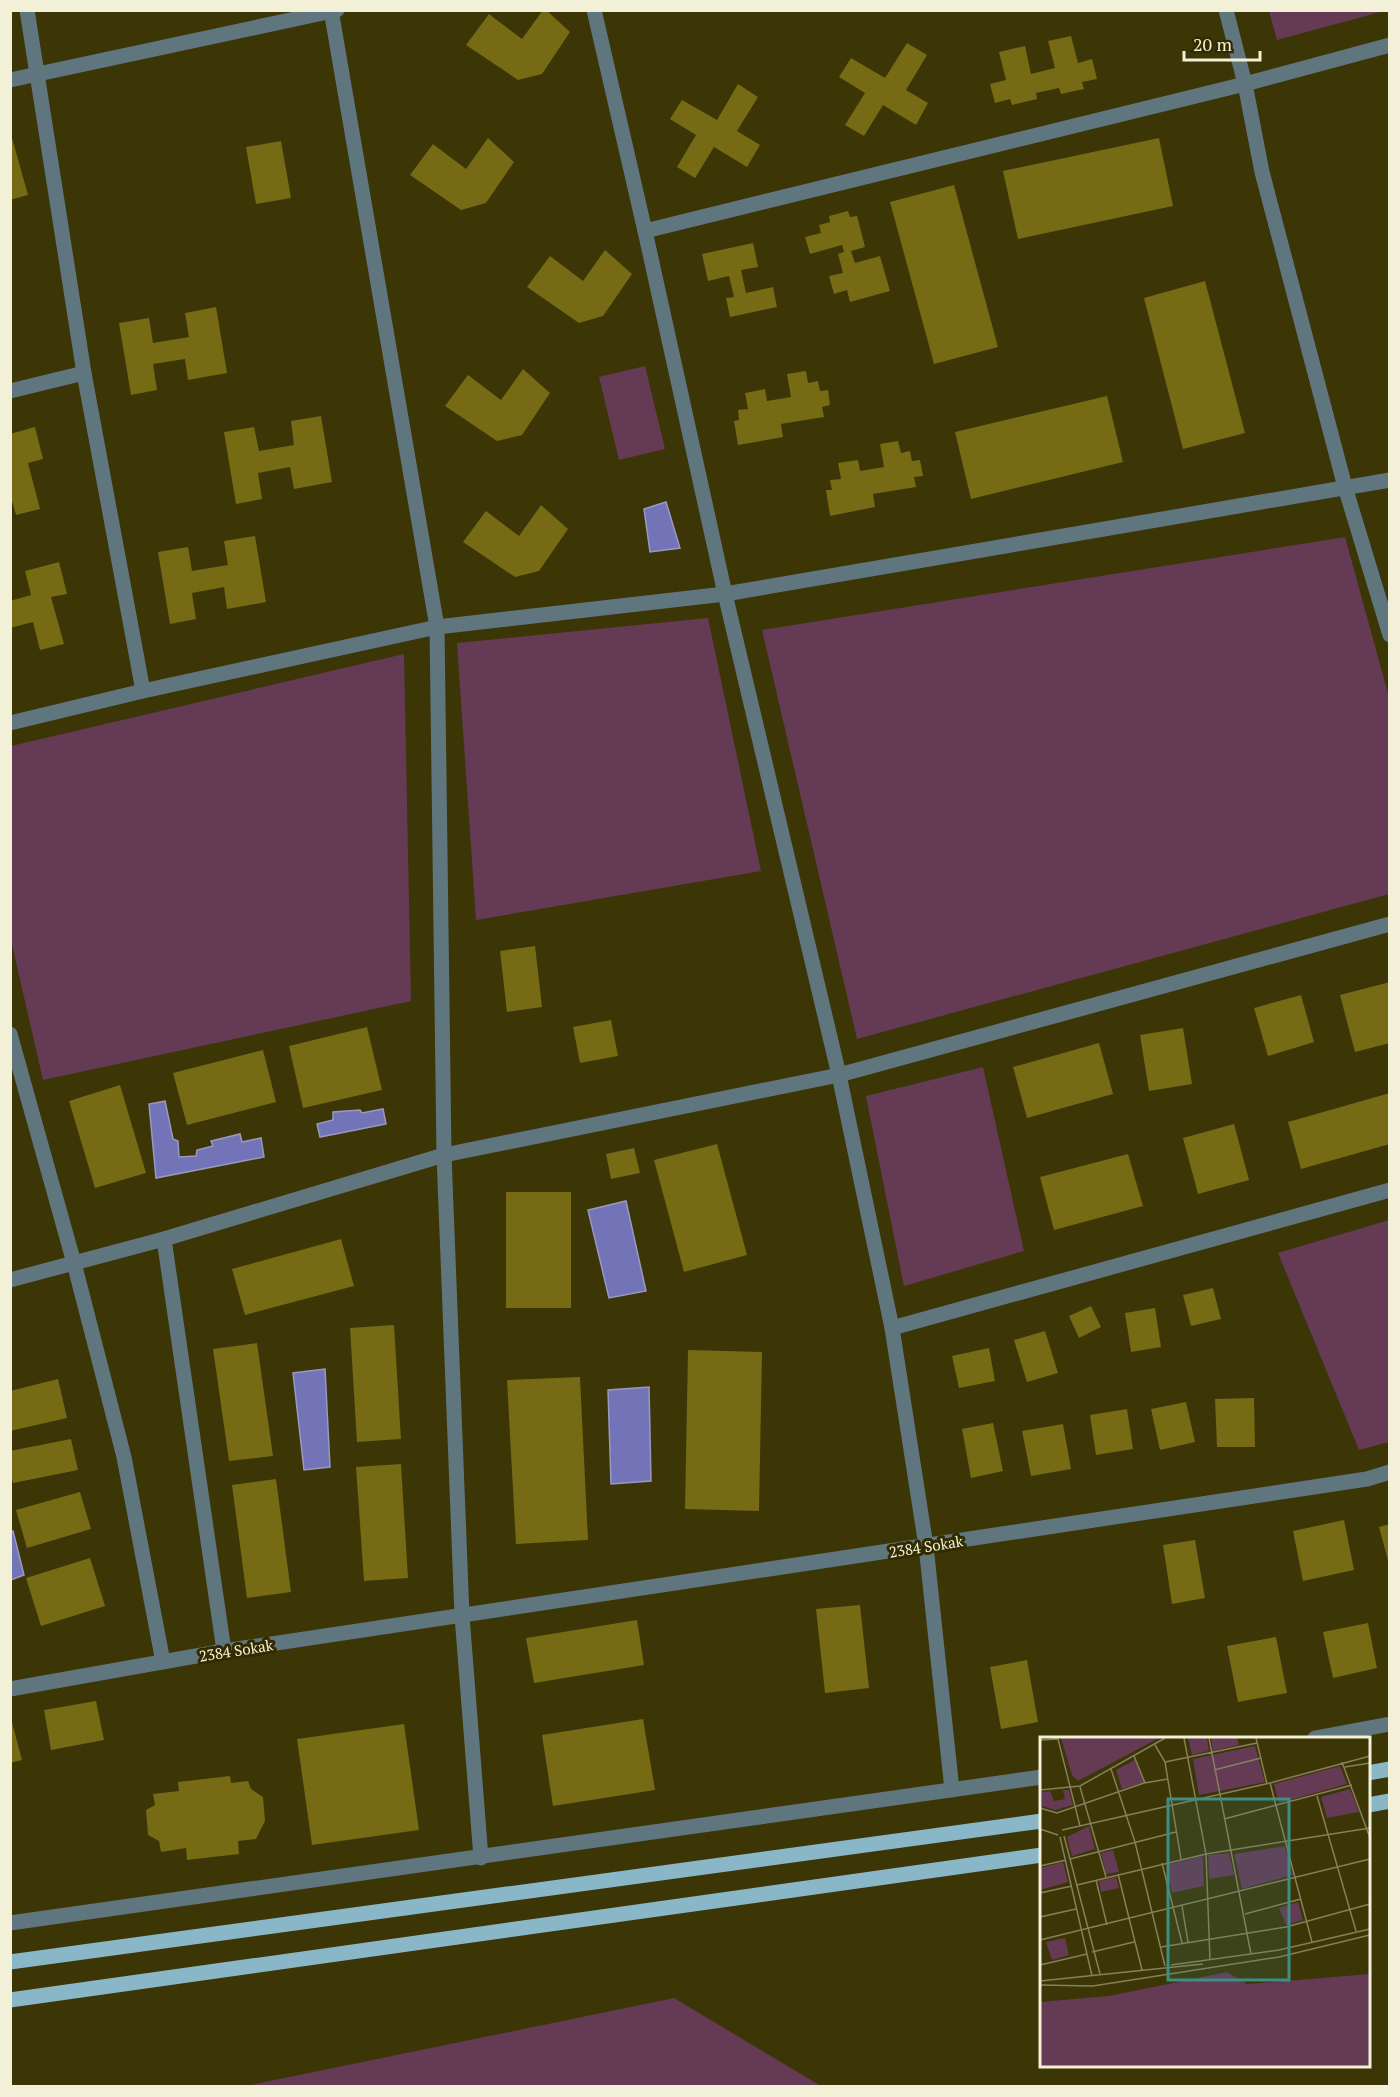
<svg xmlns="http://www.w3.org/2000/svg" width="1400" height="2097" font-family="'PT Serif',serif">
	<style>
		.green { fill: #643a55 }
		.water { fill: #7274b7; stroke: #9999c1; stroke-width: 1.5 }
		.building { fill: #766a14 }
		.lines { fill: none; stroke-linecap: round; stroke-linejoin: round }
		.minor { stroke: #60767e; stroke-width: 15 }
		.major { stroke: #89b7c7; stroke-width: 15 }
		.labels { text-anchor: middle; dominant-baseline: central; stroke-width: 6; stroke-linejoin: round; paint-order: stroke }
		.street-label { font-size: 15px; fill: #f3f0d8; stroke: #322b00 }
		.inset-road { fill: none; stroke: #85805a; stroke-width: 1.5 }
		.view { fill: #3d8e83; fill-opacity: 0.15; stroke: #3d8e83; stroke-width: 3 }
		.inset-edge { fill: none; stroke: #f3f0d8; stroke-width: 3 }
	</style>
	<rect width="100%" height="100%" fill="#3c3506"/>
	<g class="green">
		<path d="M 1269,11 L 1269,10 L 1384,11 L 1277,40 Z"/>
		<path d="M 645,366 L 665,449 L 619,460 L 599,377 Z"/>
		<path d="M 1345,537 L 1389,697 L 1389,894 L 857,1039 L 762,630 Z"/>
		<path d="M 708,618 L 761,871 L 476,920 L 457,643 Z"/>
		<path d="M 404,654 L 411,1001 L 43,1080 L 11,940 L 11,746 Z"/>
		<path d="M 983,1067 L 1024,1251 L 904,1286 L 866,1096 Z"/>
		<path d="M 1389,1220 L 1389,1442 L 1359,1450 L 1278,1253 Z"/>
		<path d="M 674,1998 L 821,2086 L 246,2086 Z"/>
	</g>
	<g class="water">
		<path d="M 666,502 L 680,548 L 650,552 L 644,509 Z"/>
		<path d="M 165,1101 L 173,1139 L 178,1141 L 179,1157 L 196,1156 L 197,1150 L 213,1146 L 211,1141 L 240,1134 L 242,1142 L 261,1138 L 264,1157 L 156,1178 L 149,1104 Z"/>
		<path d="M 383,1109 L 386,1124 L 320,1137 L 317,1124 L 333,1120 L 333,1112 L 360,1110 L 362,1113 Z"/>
		<path d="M 626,1201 L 646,1291 L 609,1298 L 588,1210 Z"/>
		<path d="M 325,1369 L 330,1467 L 304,1470 L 293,1373 Z"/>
		<path d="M 649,1387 L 651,1481 L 611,1484 L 608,1390 Z"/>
		<path d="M 13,1531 L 24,1575 L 11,1580 L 11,1532 Z"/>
	</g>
	<g class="building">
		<path d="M 543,10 L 546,10 L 570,32 L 542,74 L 518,80 L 466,45 L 489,14 L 522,39 Z"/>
		<path d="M 1071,36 L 1078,63 L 1092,59 L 1097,79 L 1082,82 L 1084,89 L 1061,94 L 1059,88 L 1036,93 L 1037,99 L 1012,105 L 1010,99 L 995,103 L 990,84 L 1006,80 L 999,52 L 1025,46 L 1031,74 L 1055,68 L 1048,41 Z"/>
		<path d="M 907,43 L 927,55 L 906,90 L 928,103 L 916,125 L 883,105 L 864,136 L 845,125 L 865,93 L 839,77 L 851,58 L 885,78 Z"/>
		<path d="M 738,84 L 758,97 L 737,131 L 760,145 L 747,167 L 714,147 L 695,178 L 677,167 L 696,135 L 670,119 L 682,100 L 717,120 Z"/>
		<path d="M 10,131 L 28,195 L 10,200 Z"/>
		<path d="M 488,138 L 514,162 L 486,203 L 461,210 L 410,175 L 433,144 L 466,169 Z"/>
		<path d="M 1159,138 L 1173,206 L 1018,239 L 1003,171 Z"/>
		<path d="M 281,141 L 291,198 L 256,204 L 246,147 Z"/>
		<path d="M 954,185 L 998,347 L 934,364 L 890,202 Z"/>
		<path d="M 848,211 L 850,217 L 857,216 L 865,247 L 851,251 L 855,263 L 880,256 L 890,291 L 850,302 L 847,290 L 834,294 L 829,276 L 843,273 L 838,254 L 844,252 L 842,245 L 810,254 L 805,237 L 821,233 L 819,225 L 830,222 L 829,216 Z"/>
		<path d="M 753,243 L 758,267 L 741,270 L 746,293 L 773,287 L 777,307 L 730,317 L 726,298 L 734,297 L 729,276 L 708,281 L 702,254 Z"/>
		<path d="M 605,250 L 632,274 L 603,316 L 579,323 L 527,287 L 550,256 L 583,281 Z"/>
		<path d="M 1205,281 L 1245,433 L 1183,449 L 1144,298 Z"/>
		<path d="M 216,307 L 227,373 L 188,380 L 185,359 L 153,364 L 157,390 L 131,395 L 119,323 L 149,318 L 153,343 L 189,337 L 185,313 Z"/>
		<path d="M 523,369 L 550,393 L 522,435 L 497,441 L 445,406 L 468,375 L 501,400 Z"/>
		<path d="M 806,371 L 808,383 L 818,381 L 820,391 L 828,390 L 830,405 L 822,407 L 824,417 L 781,424 L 783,437 L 738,445 L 734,421 L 739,420 L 738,410 L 748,409 L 745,393 L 765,389 L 767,401 L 791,397 L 787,374 Z"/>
		<path d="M 1107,396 L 1123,462 L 971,499 L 955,432 Z"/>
		<path d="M 321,416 L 332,482 L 294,489 L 290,467 L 258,473 L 262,499 L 236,504 L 224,432 L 254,427 L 259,451 L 294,445 L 291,421 Z"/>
		<path d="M 35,427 L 43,459 L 28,463 L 40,509 L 16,515 L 10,494 L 10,434 Z"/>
		<path d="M 898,441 L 901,453 L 910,451 L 912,461 L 920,460 L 923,476 L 914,477 L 916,487 L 873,494 L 875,507 L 830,516 L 826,490 L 832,490 L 830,480 L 841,479 L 838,463 L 858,460 L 860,471 L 884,467 L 880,444 Z"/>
		<path d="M 541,505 L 568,529 L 539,571 L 515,577 L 463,542 L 486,511 L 519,536 Z"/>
		<path d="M 255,536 L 266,602 L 227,609 L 224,587 L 192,593 L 196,619 L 170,624 L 158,552 L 188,547 L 192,571 L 228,565 L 224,541 Z"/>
		<path d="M 59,562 L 67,594 L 51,597 L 64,644 L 40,650 L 33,622 L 10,628 L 10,601 L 31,595 L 25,571 Z"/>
		<path d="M 535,946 L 542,1007 L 507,1012 L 500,951 Z"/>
		<path d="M 1390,982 L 1390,1043 L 1355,1052 L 1340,995 Z"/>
		<path d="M 1301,995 L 1314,1042 L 1268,1056 L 1254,1008 Z"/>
		<path d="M 611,1020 L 618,1056 L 580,1063 L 573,1027 Z"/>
		<path d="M 367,1027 L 382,1090 L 303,1108 L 289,1046 Z"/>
		<path d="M 1183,1028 L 1192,1084 L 1149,1091 L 1140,1035 Z"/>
		<path d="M 1099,1043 L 1113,1094 L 1027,1118 L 1013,1067 Z"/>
		<path d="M 263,1050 L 276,1102 L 187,1125 L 173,1073 Z"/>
		<path d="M 120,1085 L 146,1173 L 95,1188 L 69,1101 Z"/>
		<path d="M 1390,1093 L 1390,1144 L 1301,1169 L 1288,1122 Z"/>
		<path d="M 1234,1124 L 1249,1180 L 1198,1194 L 1183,1138 Z"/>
		<path d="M 717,1144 L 747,1255 L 684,1272 L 654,1160 Z"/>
		<path d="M 634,1148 L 640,1173 L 611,1179 L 606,1154 Z"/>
		<path d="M 1128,1154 L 1143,1206 L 1054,1230 L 1040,1177 Z"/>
		<rect x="506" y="1192" width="65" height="116"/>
		<path d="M 341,1239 L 354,1286 L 245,1315 L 232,1269 Z"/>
		<path d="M 1213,1288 L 1221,1319 L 1191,1326 L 1183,1295 Z"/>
		<path d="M 1091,1306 L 1101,1327 L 1079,1338 L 1069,1316 Z"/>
		<path d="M 1155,1308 L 1161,1347 L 1131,1352 L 1125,1313 Z"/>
		<path d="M 394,1325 L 401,1439 L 357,1442 L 350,1328 Z"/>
		<path d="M 1045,1331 L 1058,1373 L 1027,1382 L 1014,1340 Z"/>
		<path d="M 257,1343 L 273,1456 L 229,1461 L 213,1349 Z"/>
		<path d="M 989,1348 L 995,1381 L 959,1388 L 952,1356 Z"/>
		<path d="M 688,1350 L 762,1352 L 759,1511 L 685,1509 Z"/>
		<path d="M 580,1377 L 588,1540 L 516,1544 L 507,1380 Z"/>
		<path d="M 58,1379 L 67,1418 L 10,1431 L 10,1391 Z"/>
		<path d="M 1254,1398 L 1255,1447 L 1217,1447 L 1215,1399 Z"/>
		<path d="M 1186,1402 L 1195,1442 L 1160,1450 L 1151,1409 Z"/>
		<path d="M 1127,1409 L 1133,1449 L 1096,1455 L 1090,1415 Z"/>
		<path d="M 993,1423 L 1003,1471 L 971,1478 L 962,1429 Z"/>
		<path d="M 1063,1424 L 1071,1469 L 1031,1476 L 1022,1431 Z"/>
		<path d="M 71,1439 L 78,1470 L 13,1483 L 10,1471 L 10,1451 Z"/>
		<path d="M 401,1464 L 408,1578 L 364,1581 L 356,1467 Z"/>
		<path d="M 276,1479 L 291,1592 L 247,1598 L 232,1485 Z"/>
		<path d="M 80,1492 L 91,1529 L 27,1548 L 16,1510 Z"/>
		<path d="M 1344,1520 L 1354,1570 L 1303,1581 L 1293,1531 Z"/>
		<path d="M 1390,1524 L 1390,1564 L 1389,1564 L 1379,1527 Z"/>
		<path d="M 1195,1540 L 1205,1598 L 1172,1604 L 1163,1545 Z"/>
		<path d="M 90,1558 L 105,1606 L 41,1626 L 26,1578 Z"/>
		<path d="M 860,1605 L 869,1688 L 825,1693 L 816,1609 Z"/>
		<path d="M 637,1620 L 644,1665 L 534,1683 L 526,1638 Z"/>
		<path d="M 1368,1623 L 1377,1668 L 1333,1678 L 1323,1632 Z"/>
		<path d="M 1276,1637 L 1287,1693 L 1238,1702 L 1227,1646 Z"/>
		<path d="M 1027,1660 L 1038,1722 L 1001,1729 L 990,1667 Z"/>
		<path d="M 96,1701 L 104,1740 L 51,1750 L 44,1710 Z"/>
		<path d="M 10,1715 L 22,1760 L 10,1763 Z"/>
		<path d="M 643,1719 L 655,1790 L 553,1806 L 542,1735 Z"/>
		<path d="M 404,1724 L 419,1830 L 312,1845 L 297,1739 Z"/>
		<path d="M 230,1776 L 231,1783 L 248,1781 L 251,1789 L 263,1797 L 265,1821 L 256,1839 L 238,1841 L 239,1854 L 187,1860 L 186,1848 L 161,1852 L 159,1841 L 148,1835 L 146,1810 L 155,1805 L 153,1794 L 179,1791 L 178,1782 Z"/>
	</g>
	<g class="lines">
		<g class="minor">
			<path d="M 27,10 L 84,373 L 143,691"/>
			<path d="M 331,10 L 437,627 L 444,1155 L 462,1616 L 481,1858"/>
			<path d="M 594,10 L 645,231 L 725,594 L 839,1075 L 892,1328 L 926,1546 L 952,1790"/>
			<path d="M 1226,10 L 1245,84 L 1262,172 L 1345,487 L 1390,635"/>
			<path d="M 10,80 L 337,10"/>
			<path d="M 645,231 L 1245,84 L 1390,45"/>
			<path d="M 10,391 L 84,373"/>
			<path d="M 10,723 L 143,691 L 437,627 L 725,594 L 1390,480"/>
			<path d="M 10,1034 L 74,1263 L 124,1457 L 163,1662"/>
			<path d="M 164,1239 L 224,1651"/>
			<path d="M 10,1280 L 164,1239 L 444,1155 L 839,1075 L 1390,924"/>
			<path d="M 892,1328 L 1390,1190"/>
			<path d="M 10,1689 L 224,1651 L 1367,1479 L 1390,1472"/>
			<path d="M 1315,1738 L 1390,1724"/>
			<path d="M 10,1923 L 1042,1777"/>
		</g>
		<g class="major">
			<path d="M 1368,1773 L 1390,1769"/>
			<path d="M 1368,1805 L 1390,1801"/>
			<path d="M 10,1962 L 1042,1821"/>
			<path d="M 10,2000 L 1042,1855"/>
		</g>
	</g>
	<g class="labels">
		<g class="street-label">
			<text transform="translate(926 1546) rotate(-9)">2384 Sokak</text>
			<text transform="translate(236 1650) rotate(-9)">2384 Sokak</text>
		</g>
	</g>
	<g transform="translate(1040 1737)">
		<rect width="330" height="330" fill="#3c3506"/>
		<path d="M 21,1 L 119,1 L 38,44 L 32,38 ZM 148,1 L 167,1 L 169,14 L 152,18 ZM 171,1 L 197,1 L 199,8 L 173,14 ZM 215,9 L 225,45 L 159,58 L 153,22 ZM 95,23 L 104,45 L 82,52 L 76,33 ZM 300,29 L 307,47 L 239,66 L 234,47 ZM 310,52 L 319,75 L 287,81 L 281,60 ZM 23,53 L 29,53 L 33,68 L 15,73 L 2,69 L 2,55 L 10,54 L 14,64 L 25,62 ZM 49,89 L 55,112 L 32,119 L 27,100 ZM 245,109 L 253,138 L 202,152 L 194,117 ZM 73,113 L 79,135 L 66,137 L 61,116 ZM 189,116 L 194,138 L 169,142 L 168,118 ZM 163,119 L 164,149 L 132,156 L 126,128 ZM 23,125 L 28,145 L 0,153 L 0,131 ZM 76,140 L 79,151 L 61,155 L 59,144 ZM 258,165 L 263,183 L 246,188 L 239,171 ZM 25,201 L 29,218 L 12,223 L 6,205 ZM 187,235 L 207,247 L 330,237 L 330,329 L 0,329 L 0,265 L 69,259 Z" fill="#643a55"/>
		<path class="inset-road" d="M 144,1 L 166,117 L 170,223M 169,1 L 211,217M 216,1 L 227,47M 0,3 L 18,2 L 40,89M 115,8 L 125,25 L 141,122M 94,19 L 105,46M 125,25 L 217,6M 302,25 L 330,101M 305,30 L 330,26M 71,32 L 95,105 L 125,229M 174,33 L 221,21M 230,46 L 272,205M 40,50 L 66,140M 0,53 L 40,49 L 125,1M 277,59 L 316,194M 0,71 L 17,76 L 104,46 L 128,42M 184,82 L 312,48M 0,92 L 18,98M 22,93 L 230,46 L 330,19M 24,99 L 60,237M 20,100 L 52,239M 30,122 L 136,95M 122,126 L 142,206M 0,129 L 26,123M 78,137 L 102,233M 56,143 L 67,188M 37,148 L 166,117 L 330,91M 0,156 L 32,149M 142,169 L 148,205M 205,177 L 261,162M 0,180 L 36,172M 0,203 L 330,122M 121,210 L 246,190 L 330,167M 52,215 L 94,205M 0,228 L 47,217M 131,228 L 239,213 L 330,192M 0,244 L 163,227M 0,248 L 53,249 L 239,220 L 330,198"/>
		<path class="view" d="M 128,62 L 249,62 L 249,243 L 128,243 Z"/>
		<rect width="330" height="330" class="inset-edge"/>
	</g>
	<rect width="1400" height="2097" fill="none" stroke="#f3f0d8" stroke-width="24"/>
	<path d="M1184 51v9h76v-9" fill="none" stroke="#f3f0d8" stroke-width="3"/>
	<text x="1193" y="51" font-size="18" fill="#f3f0d8" stroke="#322b00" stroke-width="4.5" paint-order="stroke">20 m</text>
</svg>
